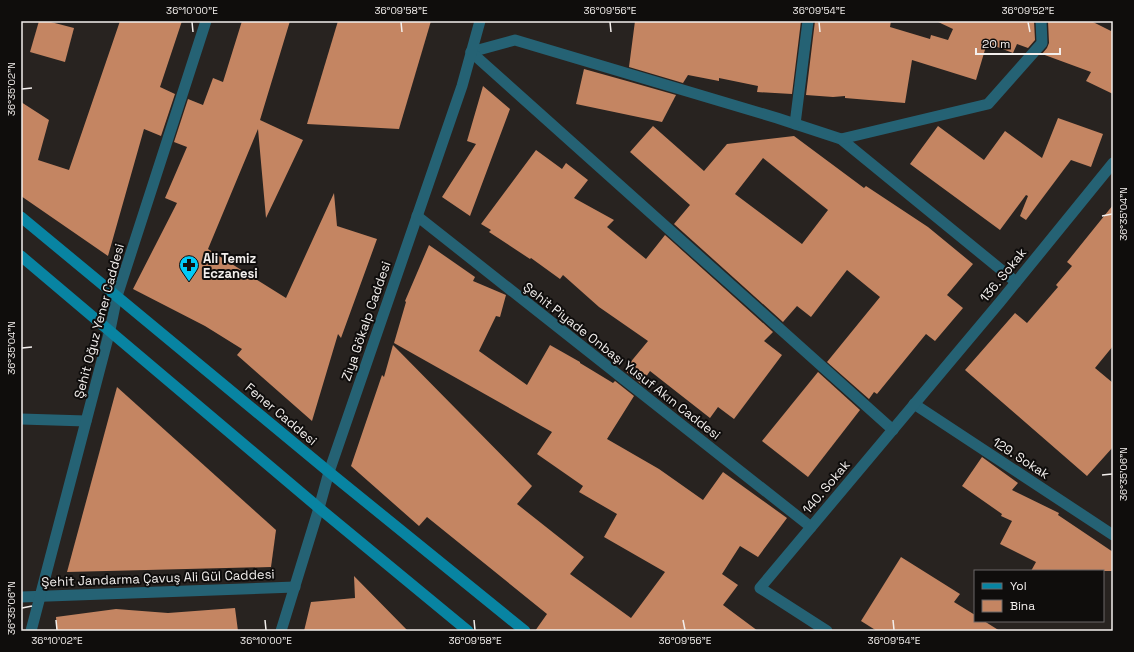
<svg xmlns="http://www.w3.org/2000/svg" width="1134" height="652" font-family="'Space Grotesk',sans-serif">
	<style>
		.building { fill: #c48562; fill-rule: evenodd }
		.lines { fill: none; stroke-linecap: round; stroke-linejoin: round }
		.minor { stroke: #256274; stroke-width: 11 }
		.tertiary { stroke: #256274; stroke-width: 11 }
		.secondary { stroke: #0884a2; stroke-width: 11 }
		.ticks { fill: none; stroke: #f3efed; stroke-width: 1.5 }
		.labels { text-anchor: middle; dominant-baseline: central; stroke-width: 4; stroke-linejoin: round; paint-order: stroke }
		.poi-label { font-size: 13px; font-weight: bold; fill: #f3efed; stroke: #0f0d0c; text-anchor: start }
		.street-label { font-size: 13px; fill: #f3efed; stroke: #0f0d0c }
		.neatline { fill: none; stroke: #f3efed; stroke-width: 1.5 }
		.ticks-label { font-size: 10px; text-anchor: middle; fill: #f3efed }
	</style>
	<rect width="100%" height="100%" fill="#282320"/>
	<g class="building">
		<path d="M 39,21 L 47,21 L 74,28 L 65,62 L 30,52 Z"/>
		<path d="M 120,21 L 182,21 L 160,87 L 175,94 L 161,136 L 144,129 L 108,256 L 21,196 L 21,102 L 49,120 L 38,160 L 69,170 Z"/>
		<path d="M 242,21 L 290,21 L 260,120 L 303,140 L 266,218 L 258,129 L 208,249 L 286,298 L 334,193 L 337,226 L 377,239 L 341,338 L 338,334 L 312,421 L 237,355 L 242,349 L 205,326 L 133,289 L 177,203 L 165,198 L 187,147 L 174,142 L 188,99 L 203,105 L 213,78 L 223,82 Z"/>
		<path d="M 338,21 L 431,21 L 399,129 L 307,124 Z"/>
		<path d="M 635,21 L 801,21 L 792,94 L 757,92 L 758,86 L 719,78 L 719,81 L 688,75 L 683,83 L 629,67 Z"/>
		<path d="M 815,21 L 891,21 L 890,27 L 930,39 L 931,35 L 948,40 L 953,29 L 936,21 L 1034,21 L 1035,40 L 1028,48 L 1017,44 L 1013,53 L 987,43 L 976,80 L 912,60 L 905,103 L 845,98 L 845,96 L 833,97 L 806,95 Z"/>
		<path d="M 1048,21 L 1091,21 L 1111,31 L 1113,26 L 1113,94 L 1086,81 L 1091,72 L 1042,54 L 1047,48 L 1049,43 Z"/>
		<path d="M 584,69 L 627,81 L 676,95 L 662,122 L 576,104 Z"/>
		<path d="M 483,86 L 510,109 L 470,216 L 442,197 L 476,144 L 467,141 Z"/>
		<path d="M 1058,118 L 1103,134 L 1091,167 L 1071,160 L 1026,220 L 1020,216 L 1028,196 L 1026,195 L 1000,230 L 910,164 L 938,126 L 984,160 L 1005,131 L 1042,158 Z"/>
		<path d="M 653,126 L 704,171 L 727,144 L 794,136 L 864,188 L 866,186 L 928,227 L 973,264 L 947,295 L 963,308 L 935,341 L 926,334 L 877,394 L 874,392 L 869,399 L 827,362 L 880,297 L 847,270 L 811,317 L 797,306 L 783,322 L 674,224 L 690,205 L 630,152 ZM 763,158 L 828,210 L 802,244 L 735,194 Z"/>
		<path d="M 536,150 L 562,169 L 566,163 L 588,180 L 574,198 L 614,220 L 607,227 L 646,259 L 665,235 L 773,332 L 764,341 L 782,355 L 734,419 L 718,407 L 710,418 L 650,371 L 641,384 L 624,370 L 648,341 L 599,307 L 563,275 L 560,279 L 531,258 L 530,259 L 489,232 L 491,230 L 481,224 Z"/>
		<path d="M 1113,205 L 1113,346 L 1095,368 L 1113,383 L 1113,447 L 1087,476 L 965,370 L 1015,313 L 1027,323 L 1058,287 L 1056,285 L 1072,266 L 1067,262 Z"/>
		<path d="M 429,245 L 475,277 L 473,281 L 506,295 L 500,317 L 496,316 L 479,351 L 527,385 L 550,345 L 580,362 L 580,363 L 613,383 L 615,381 L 634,396 L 607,439 L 659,469 L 703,500 L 723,472 L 787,518 L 758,557 L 740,546 L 722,574 L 738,585 L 723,605 L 758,631 L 535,631 L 547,614 L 427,517 L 419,526 L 351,466 L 382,375 L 384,377 L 393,345 L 532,486 L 517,504 L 584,557 L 570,574 L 631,618 L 665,572 L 604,537 L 617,514 L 579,492 L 583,486 L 537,454 L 552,432 L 394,343 L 406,302 L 405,301 Z"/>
		<path d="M 818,372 L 860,410 L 808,477 L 762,441 Z"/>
		<path d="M 117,387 L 276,530 L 271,567 L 67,572 Z"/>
		<path d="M 982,457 L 1018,483 L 1012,490 L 1059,513 L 1058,515 L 1113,552 L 1113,571 L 1031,571 L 1036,562 L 1000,544 L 1012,521 L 1001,516 L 1002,514 L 962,486 Z"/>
		<path d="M 901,557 L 960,594 L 954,602 L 975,615 L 975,621 L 984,621 L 1000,631 L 877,631 L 861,621 Z"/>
		<path d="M 354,576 L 408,631 L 304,631 L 311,602 L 355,598 Z"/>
		<path d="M 235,608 L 238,631 L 57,631 L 56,617 L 116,609 L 168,613 Z"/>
	</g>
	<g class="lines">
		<g class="minor">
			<path d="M 471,52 L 515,40 L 777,118 L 841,139 L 1016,282"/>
			<path d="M 471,52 L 893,430"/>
			<path d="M 795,124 L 808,21"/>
			<path d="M 841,139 L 988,104 L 1042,43 L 1041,21"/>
			<path d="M 417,216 L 811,527"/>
			<path d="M 914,404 L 1113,535"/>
			<path d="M 21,419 L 86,421"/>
			<path d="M 21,597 L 295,587"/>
			<path d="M 31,631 L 110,330 L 117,296 L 206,21"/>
			<path d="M 281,631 L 319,508"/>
			<path d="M 827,631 L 760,588 L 1000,302 L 1113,163"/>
		</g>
		<path class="tertiary" d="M 319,508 L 329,472 L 462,86 L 480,21"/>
		<g class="secondary">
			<path d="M 21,217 L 329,472 L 525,631"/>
			<path d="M 21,256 L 319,508 L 468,631"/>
		</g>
	</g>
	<path class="ticks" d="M 192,22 L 193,32M 401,22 L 402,32M 610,22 L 611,32M 819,22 L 820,32M 1028,22 L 1030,32M 22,89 L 32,88M 1102,216 L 1112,214M 22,348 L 32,347M 1102,475 L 1112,474M 22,608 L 32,606M 56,620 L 57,630M 265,620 L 266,630M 474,620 L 475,630M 683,620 L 685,630M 893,620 L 894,630"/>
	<defs>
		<g id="pharmacy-pin" transform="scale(1)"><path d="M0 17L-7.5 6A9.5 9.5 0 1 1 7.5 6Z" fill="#00cbf8" stroke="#0f0d0c"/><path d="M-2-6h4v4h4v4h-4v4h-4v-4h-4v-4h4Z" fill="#111"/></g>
	</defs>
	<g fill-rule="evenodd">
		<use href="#pharmacy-pin" x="189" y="265"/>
	</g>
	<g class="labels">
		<g class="poi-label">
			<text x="203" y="258">Ali Temiz<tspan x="203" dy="15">Eczanesi</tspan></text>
		</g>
		<g class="street-label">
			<text transform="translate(1003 275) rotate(-51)">136. Sokak</text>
			<text transform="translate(99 321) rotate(-75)">Şehit Oğuz Yener Caddesi</text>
			<text transform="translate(366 321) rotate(-71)">Ziya Gökalp Caddesi</text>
			<text transform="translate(622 361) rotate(38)">Şehit Piyade Onbaşı Yusuf Akın Caddesi</text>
			<text transform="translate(281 414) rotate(40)">Fener Caddesi</text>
			<text transform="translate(1021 458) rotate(33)">129. Sokak</text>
			<text transform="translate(826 487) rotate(-50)">140. Sokak</text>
			<text transform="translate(158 578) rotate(-2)">Şehit Jandarma Çavuş Ali Gül Caddesi</text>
		</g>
	</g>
	<rect width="1134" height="652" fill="none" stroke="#0f0d0c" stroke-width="44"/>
	<rect x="974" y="570" width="130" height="52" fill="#0f0d0c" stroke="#6a6766"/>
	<rect x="982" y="583" width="20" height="6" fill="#0884a2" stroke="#6a6766"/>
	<text x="1010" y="590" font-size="12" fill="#f3efed">Yol</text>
	<rect x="982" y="600" width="20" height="12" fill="#c48562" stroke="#6a6766"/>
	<text x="1010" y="610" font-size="12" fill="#f3efed">Bina</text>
	<path d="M976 48v6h84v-6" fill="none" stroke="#f3efed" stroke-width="2"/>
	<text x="982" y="48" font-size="12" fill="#f3efed" stroke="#0f0d0c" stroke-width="3" paint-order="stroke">20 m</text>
	<rect x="22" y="22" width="1090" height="608" class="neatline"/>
	<g class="ticks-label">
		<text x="192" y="14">36°10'00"E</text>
		<text x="401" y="14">36°09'58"E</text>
		<text x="610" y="14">36°09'56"E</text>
		<text x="819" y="14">36°09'54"E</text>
		<text x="1028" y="14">36°09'52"E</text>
		<text transform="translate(11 89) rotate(-90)" y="4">36°35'02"N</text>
		<text transform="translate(1123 214) rotate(-90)" y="4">36°35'04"N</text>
		<text transform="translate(11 348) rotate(-90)" y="4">36°35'04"N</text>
		<text transform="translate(1123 474) rotate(-90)" y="4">36°35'06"N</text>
		<text transform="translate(11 608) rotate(-90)" y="4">36°35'06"N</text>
		<text x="57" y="644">36°10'02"E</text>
		<text x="266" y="644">36°10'00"E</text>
		<text x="475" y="644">36°09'58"E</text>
		<text x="685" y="644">36°09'56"E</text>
		<text x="894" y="644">36°09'54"E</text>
	</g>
</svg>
